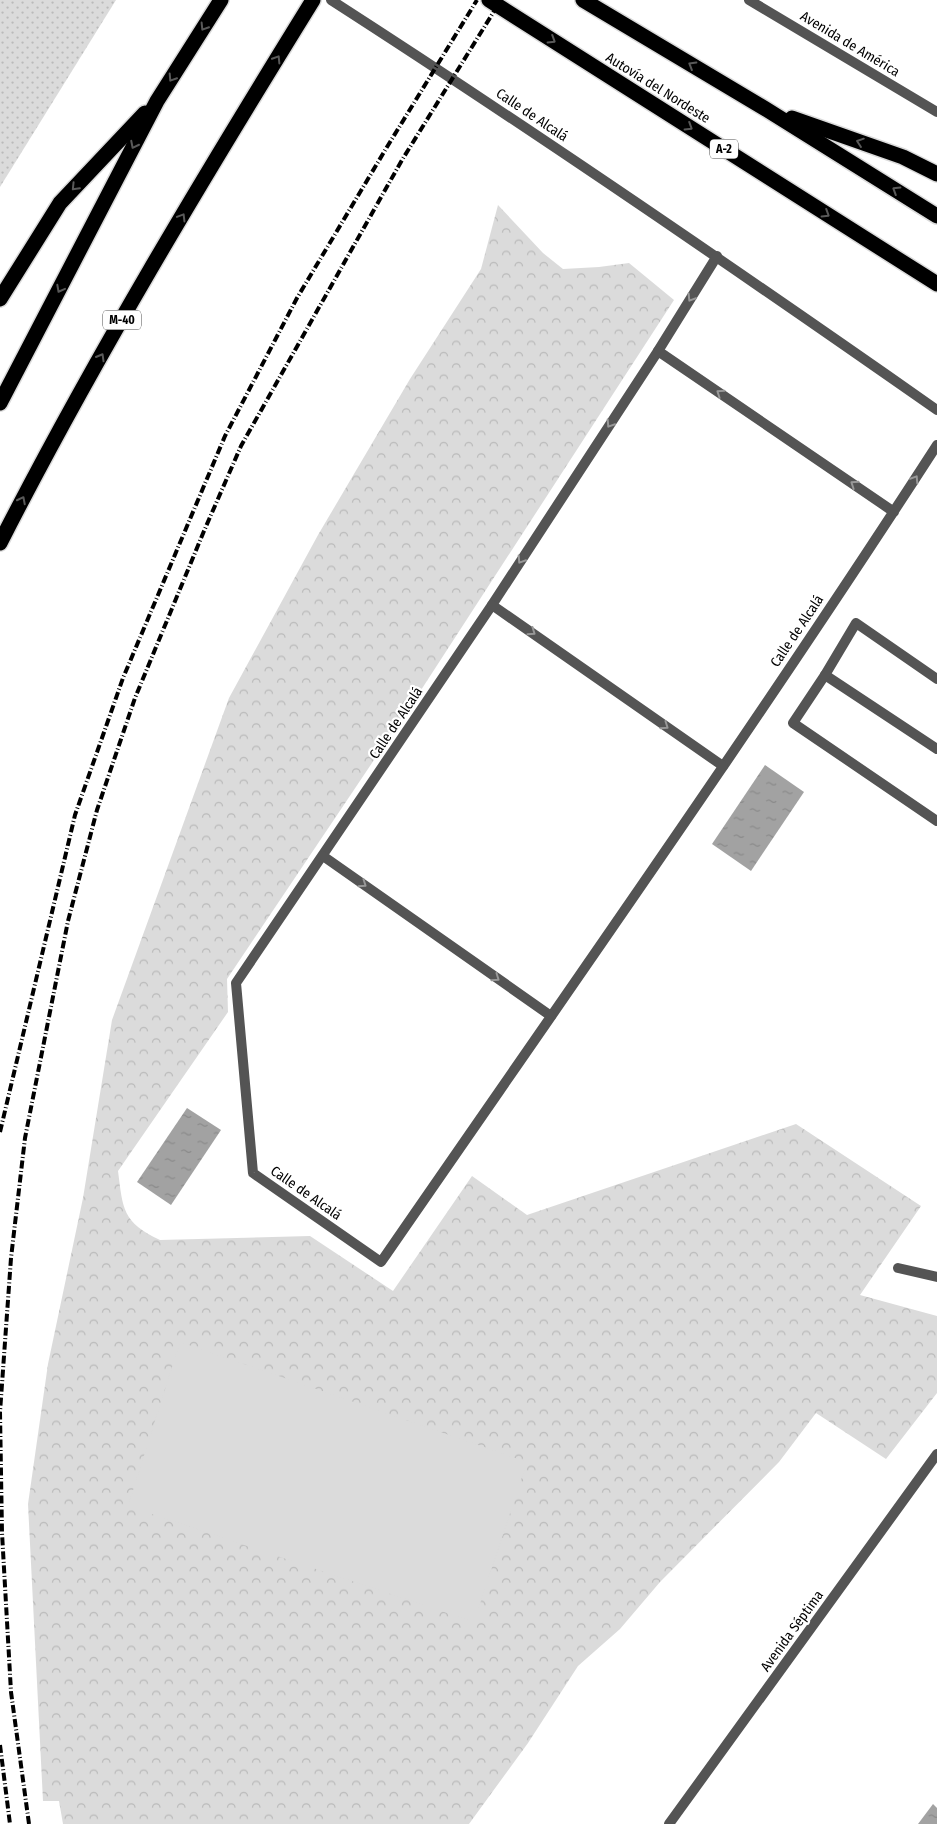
<svg xmlns="http://www.w3.org/2000/svg" width="937" height="1824" font-family="'Fira Sans Condensed',sans-serif">
	<style>
		.grass { fill: url(#grass-dots) }
		.forest { fill: url(#forest-crowns) }
		.pitch { fill: #dbdbdb }
		.water { fill: url(#water-ripples) }
		.lines { fill: none; stroke-linecap: round; stroke-linejoin: round }
		.highway-casing { stroke: #dbdbdb; stroke-width: 18 }
		.lane { stroke: #545454; stroke-width: 10 }
		.street { stroke: #545454; stroke-width: 10 }
		.highway { stroke: #000; stroke-width: 15 }
		.rail { stroke: #000; stroke-width: 4; stroke-dasharray: 8 2.5 1 2.5; stroke-linecap: butt }
		.oneway { stroke: #595959 }
		.oneway2 { stroke: #989898 }
		.labels { text-anchor: middle; dominant-baseline: central; stroke-width: 4.5; stroke-linejoin: round; paint-order: stroke }
		.shield { fill: #fff; stroke: #4c4c4c; stroke-width: 1 }
		.shield-label { font-size: 12px; font-weight: bold; fill: #000 }
		.street-label { font-size: 14px; fill: #000; stroke: #fff }
	</style>
	<defs>
		<pattern id="grass-dots" width="8" height="8" patternUnits="userSpaceOnUse" patternTransform="scale(1.25)"><rect width="8" height="8" fill="#dbdbdb"/><path d="M2 2h.1M6 6h.1" fill="none" stroke="#bababa" stroke-width="1.8" stroke-linecap="round"/></pattern>
		<pattern id="forest-crowns" width="20" height="18" patternUnits="userSpaceOnUse" patternTransform="scale(1.25)"><rect width="20" height="18" fill="#dbdbdb"/><path d="M2 6a3 3 0 1 1 6 0M12 15a3 3 0 1 1 6 0" fill="none" stroke="#bababa"/></pattern>
		<pattern id="water-ripples" width="26" height="14" patternUnits="userSpaceOnUse" patternTransform="scale(1.25)"><rect width="26" height="14" fill="#a2a2a2"/><path d="M2 4q2-2 4 0t4 0M15 11q2-2 4 0t4 0" fill="none" stroke="#8a8a8a"/></pattern>
	</defs>
	<rect width="100%" height="100%" fill="#fff"/>
	<path class="grass" d="M 0,0 L 116,0 L 0,187 Z"/>
	<path class="forest" d="M 498,205 L 543,253 L 563,269 L 599,267 L 629,263 L 674,300 L 423,687 L 227,979 L 228,1012 L 118,1171 C 123,1209 122,1222 160,1240 L 310,1236 L 393,1291 L 472,1176 L 527,1215 L 796,1124 L 921,1206 L 860,1295 L 937,1316 L 937,1393 L 886,1459 L 816,1413 L 779,1462 L 660,1582 L 620,1629 L 578,1666 L 528,1743 L 469,1824 L 63,1824 L 59,1801 L 43,1801 L 28,1504 L 48,1364 L 83,1198 L 112,1020 L 229,698 L 318,535 L 410,379 L 481,269 Z"/>
	<path class="pitch" d="M 180,1342 L 527,1462 L 474,1622 L 128,1506 Z"/>
	<g class="water">
		<path d="M 765,765 L 804,792 L 751,871 L 712,844 Z"/>
		<path d="M 187,1108 L 221,1130 L 171,1205 L 137,1182 Z"/>
		<path d="M 933,1804 L 937,1808 L 937,1824 L 918,1824 Z"/>
	</g>
	<g class="lines">
		<g class="highway-casing">
			<g id="highway">
				<path d="M 489,0 L 937,284"/>
				<path d="M 583,0 L 764,108 L 937,216"/>
				<path d="M 792,118 L 903,157 L 937,174"/>
				<path d="M 0,299 L 60,203 L 145,113"/>
				<path d="M 0,403 L 157,101 L 221,0"/>
				<path d="M 0,543 C 95,357 203,178 313,0"/>
			</g>
		</g>
		<g class="lane">
			<path d="M 825,675 L 937,749"/>
			<path d="M 937,679 L 856,623 L 825,675 L 793,723 L 937,821"/>
			<path d="M 898,1268 L 937,1277"/>
		</g>
		<g class="street">
			<path d="M 331,0 C 536,132 737,270 937,410"/>
			<path d="M 749,0 L 937,112"/>
			<path d="M 658,351 L 717,256"/>
			<path d="M 894,512 L 658,351 L 492,605 L 236,983 L 253,1173 L 381,1262 C 568,991 758,722 937,445"/>
			<path d="M 492,605 L 723,766"/>
			<path d="M 323,856 L 551,1016"/>
			<path d="M 669,1824 L 937,1454"/>
		</g>
		<use href="#highway" class="highway"/>
		<g class="rail">
			<path d="M 0,1132 L 75,815 L 123,678 L 225,436 L 297,298 L 387,147 L 477,0"/>
			<path d="M 0,1745 L 10,1824"/>
			<path d="M 29,1824 L 11,1692 L 2,1533 L 0,1412 L 11,1258 L 25,1138 L 68,921 L 97,810 L 135,698 L 204,531 L 241,446 L 402,160 L 501,0"/>
		</g>
	</g>
	<defs><path id="oneway-chevron" d="M-2-3.5L2.5 0L-2 3.5" fill="none" stroke-width="1.6" stroke-linecap="round" stroke-linejoin="round" transform="scale(1.25)"/></defs>
	<g class="oneway">
		<use href="#oneway-chevron" transform="translate(204 27) rotate(122)"/>
		<use href="#oneway-chevron" transform="translate(552 40) rotate(32)"/>
		<use href="#oneway-chevron" transform="translate(277 59) rotate(-58)"/>
		<use href="#oneway-chevron" transform="translate(692 65) rotate(-149)"/>
		<use href="#oneway-chevron" transform="translate(172 78) rotate(123)"/>
		<use href="#oneway-chevron" transform="translate(689 127) rotate(32)"/>
		<use href="#oneway-chevron" transform="translate(860 142) rotate(-161)"/>
		<use href="#oneway-chevron" transform="translate(134 145) rotate(117)"/>
		<use href="#oneway-chevron" transform="translate(75 187) rotate(134)"/>
		<use href="#oneway-chevron" transform="translate(896 190) rotate(-148)"/>
		<use href="#oneway-chevron" transform="translate(826 214) rotate(32)"/>
		<use href="#oneway-chevron" transform="translate(182 217) rotate(-59)"/>
		<use href="#oneway-chevron" transform="translate(60 289) rotate(118)"/>
		<use href="#oneway-chevron" transform="translate(101 357) rotate(-60)"/>
		<use href="#oneway-chevron" transform="translate(22 500) rotate(-63)"/>
	</g>
	<g class="oneway2">
		<use href="#oneway-chevron" transform="translate(691 298) rotate(122)"/>
		<use href="#oneway-chevron" transform="translate(720 393) rotate(-146)"/>
		<use href="#oneway-chevron" transform="translate(610 424) rotate(123)"/>
		<use href="#oneway-chevron" transform="translate(915 479) rotate(-57)"/>
		<use href="#oneway-chevron" transform="translate(854 484) rotate(-146)"/>
		<use href="#oneway-chevron" transform="translate(521 560) rotate(123)"/>
		<use href="#oneway-chevron" transform="translate(532 632) rotate(35)"/>
		<use href="#oneway-chevron" transform="translate(665 726) rotate(35)"/>
		<use href="#oneway-chevron" transform="translate(363 884) rotate(35)"/>
		<use href="#oneway-chevron" transform="translate(496 978) rotate(35)"/>
	</g>
	<g class="labels">
		<g class="shield">
			<rect x="710" y="139.5" width="28" height="19" rx="4"/>
			<rect x="103" y="310.5" width="38" height="19" rx="4"/>
		</g>
		<g class="shield-label">
			<text x="724" y="149">A-2</text>
			<text x="122" y="320">M-40</text>
		</g>
		<g class="street-label">
			<text transform="translate(850 44) rotate(31)">Avenida de América</text>
			<text transform="translate(658 88) rotate(32)">Autovía del Nordeste</text>
			<text transform="translate(532 115) rotate(34)">Calle de Alcalá</text>
			<text transform="translate(797 631) rotate(-56)">Calle de Alcalá</text>
			<text transform="translate(396 723) rotate(-56)">Calle de Alcalá</text>
			<text transform="translate(306 1193) rotate(35)">Calle de Alcalá</text>
			<text transform="translate(792 1631) rotate(-54)">Avenida Séptima</text>
		</g>
	</g>
</svg>
